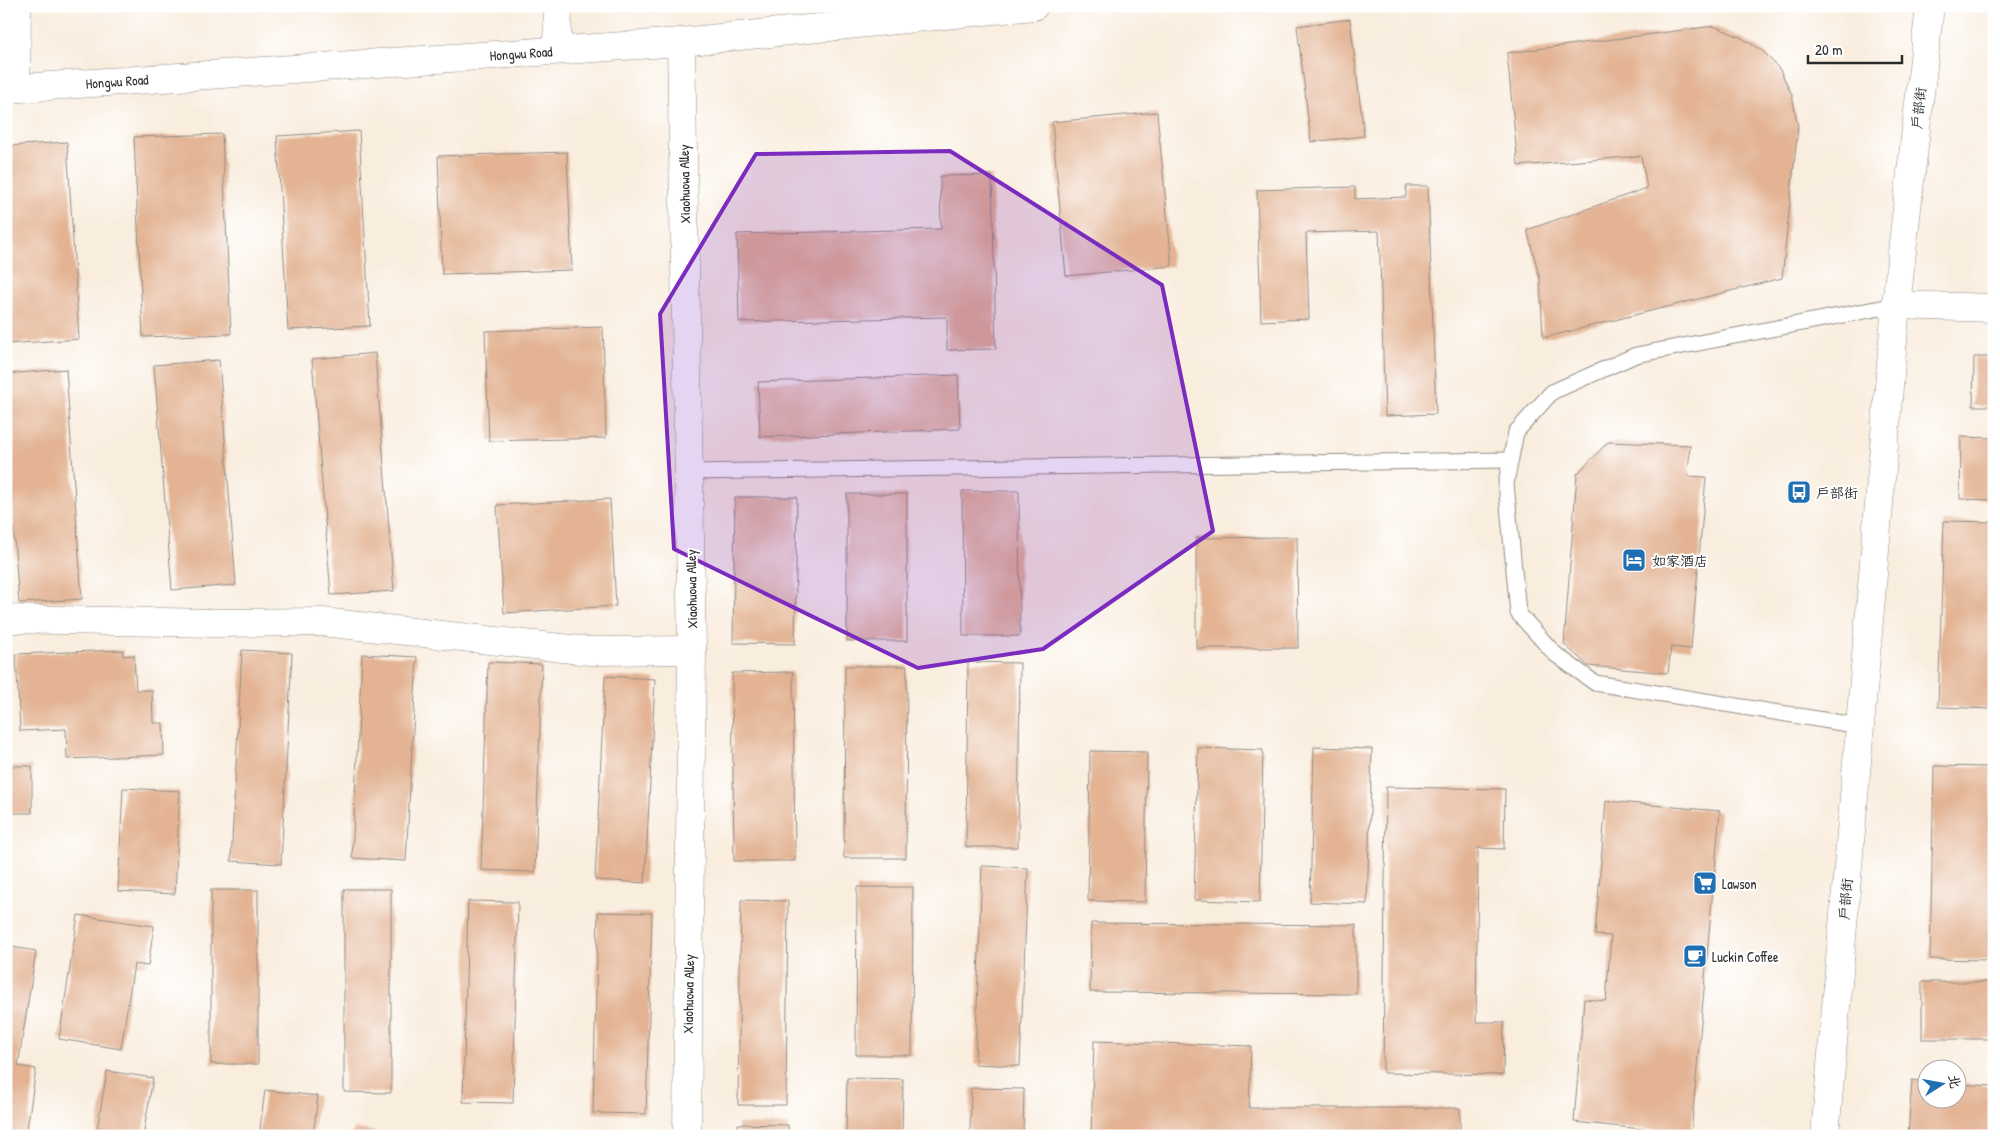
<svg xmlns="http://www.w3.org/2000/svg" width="2000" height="1142" font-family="'Patrick Hand','LXGW WenKai TC',sans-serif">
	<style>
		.building { fill: #e3b393 }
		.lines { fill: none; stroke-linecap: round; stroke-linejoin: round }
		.service-casing { stroke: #928c84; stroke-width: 17 }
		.minor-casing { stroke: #928c84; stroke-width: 29 }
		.secondary-casing { stroke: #928c84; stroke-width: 29 }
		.service { stroke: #fff; stroke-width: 15 }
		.minor { stroke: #fff; stroke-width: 28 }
		.secondary { stroke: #fff; stroke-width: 28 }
		.marked { fill: #7b2cbf; fill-opacity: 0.2; stroke: #7b2cbf; stroke-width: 4; stroke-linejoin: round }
		.labels { text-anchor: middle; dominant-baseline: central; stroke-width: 4; stroke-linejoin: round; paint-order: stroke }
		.street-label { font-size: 14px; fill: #2b2b2b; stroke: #fff }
		.poi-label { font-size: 14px; fill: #2b2b2b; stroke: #fff; text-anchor: start }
	</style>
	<rect width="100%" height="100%" fill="#fff"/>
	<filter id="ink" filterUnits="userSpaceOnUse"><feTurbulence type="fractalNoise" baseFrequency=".02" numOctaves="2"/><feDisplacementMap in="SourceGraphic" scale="10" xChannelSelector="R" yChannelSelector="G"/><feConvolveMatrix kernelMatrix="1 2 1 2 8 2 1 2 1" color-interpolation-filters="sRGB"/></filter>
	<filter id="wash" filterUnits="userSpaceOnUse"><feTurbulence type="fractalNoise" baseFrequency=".0096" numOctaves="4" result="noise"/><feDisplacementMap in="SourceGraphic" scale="20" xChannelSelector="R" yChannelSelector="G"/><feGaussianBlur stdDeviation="1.12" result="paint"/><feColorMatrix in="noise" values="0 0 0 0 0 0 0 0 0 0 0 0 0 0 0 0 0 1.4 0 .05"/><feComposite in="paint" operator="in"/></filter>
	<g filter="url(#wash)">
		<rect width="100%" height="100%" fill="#f9edde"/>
		<g id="blocks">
			<g class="building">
				<path d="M 1350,19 L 1364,136 L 1311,142 L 1297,26 Z"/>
				<path d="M 1714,26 L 1742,38 L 1764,52 L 1780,70 L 1792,95 L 1798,127 L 1782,278 L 1543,338 L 1540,279 L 1527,230 L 1647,188 L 1641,156 L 1518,166 L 1507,53 Z"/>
				<path d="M 1157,112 L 1172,266 L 1066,276 L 1052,122 Z"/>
				<path d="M 359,131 L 370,326 L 288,330 L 277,136 Z"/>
				<path d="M 222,134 L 231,334 L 143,337 L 134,137 Z"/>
				<path d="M 67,142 L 79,339 L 6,344 L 6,146 Z"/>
				<path d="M 567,152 L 572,270 L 442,274 L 438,156 Z"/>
				<path d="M 992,175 L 996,349 L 947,350 L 947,317 L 739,322 L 737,234 L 941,229 L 940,176 Z"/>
				<path d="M 1406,186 L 1428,186 L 1436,414 L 1385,416 L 1379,231 L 1306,233 L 1309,319 L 1261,321 L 1257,190 L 1355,187 L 1355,199 L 1406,197 Z"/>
				<path d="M 603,327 L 606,438 L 489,441 L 485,331 Z"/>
				<path d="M 375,353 L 394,591 L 331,595 L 312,359 Z"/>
				<path d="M 1974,357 L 1994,357 L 1994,406 L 1973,406 Z"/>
				<path d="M 219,360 L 236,585 L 172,590 L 154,365 Z"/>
				<path d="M 66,369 L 82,599 L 19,603 L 6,430 L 6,374 Z"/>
				<path d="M 958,375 L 960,429 L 760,437 L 758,382 Z"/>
				<path d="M 1961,437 L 1994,438 L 1994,500 L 1960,499 Z"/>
				<path d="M 1608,442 L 1690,445 L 1688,476 L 1706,477 L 1691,649 L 1671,647 L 1668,673 L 1588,666 L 1564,644 L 1577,474 Z"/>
				<path d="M 962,491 L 1019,491 L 1020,636 L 963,636 Z"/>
				<rect x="847" y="494" width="60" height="147"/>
				<path d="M 735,497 L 797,497 L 795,644 L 733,643 Z"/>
				<path d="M 610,499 L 616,606 L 504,613 L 497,505 Z"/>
				<path d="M 1944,521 L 1994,522 L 1994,709 L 1938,707 Z"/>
				<path d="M 1297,537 L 1298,648 L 1196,648 L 1196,538 Z"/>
				<path d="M 123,650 L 123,656 L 134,655 L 136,690 L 152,690 L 153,723 L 163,723 L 164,755 L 67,759 L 66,729 L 20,731 L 16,654 Z"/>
				<path d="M 242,650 L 292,653 L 281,864 L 231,861 Z"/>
				<path d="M 362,654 L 417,657 L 406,861 L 352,858 Z"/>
				<path d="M 488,662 L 542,664 L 535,872 L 481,870 Z"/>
				<path d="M 968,662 L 1020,663 L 1018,847 L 966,847 Z"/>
				<path d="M 845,666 L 907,666 L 906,858 L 844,858 Z"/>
				<path d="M 793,672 L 795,861 L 734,861 L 732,673 Z"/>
				<path d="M 605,676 L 655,679 L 645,883 L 595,880 Z"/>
				<path d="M 1314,747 L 1372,749 L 1367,904 L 1310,902 Z"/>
				<path d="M 1198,748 L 1263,750 L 1260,902 L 1194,900 Z"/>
				<path d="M 1090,751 L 1147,752 L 1145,902 L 1088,901 Z"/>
				<rect x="6" y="766" width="26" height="47"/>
				<path d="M 1934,766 L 1992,767 L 1989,960 L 1930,959 Z"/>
				<path d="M 1386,787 L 1505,789 L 1504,849 L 1478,848 L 1476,1022 L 1504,1022 L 1503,1075 L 1383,1073 Z"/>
				<path d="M 123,788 L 180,791 L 175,894 L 118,891 Z"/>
				<path d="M 1606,801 L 1720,811 L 1691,1134 L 1574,1122 L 1584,999 L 1606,1001 L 1611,936 L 1595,935 Z"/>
				<path d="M 982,866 L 1028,868 L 1020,1066 L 975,1064 Z"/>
				<path d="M 857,887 L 913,887 L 912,1055 L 856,1055 Z"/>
				<path d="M 344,889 L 391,889 L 391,1093 L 344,1092 Z"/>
				<rect x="211" y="890" width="47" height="174"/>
				<path d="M 741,900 L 788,901 L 786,1105 L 738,1105 Z"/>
				<path d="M 468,901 L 518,902 L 513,1103 L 463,1102 Z"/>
				<path d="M 598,912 L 652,913 L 646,1114 L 593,1113 Z"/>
				<path d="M 78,915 L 154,926 L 148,966 L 134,964 L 121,1049 L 59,1039 Z"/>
				<path d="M 1091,923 L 1356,925 L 1356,994 L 1090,992 Z"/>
				<path d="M 6,946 L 36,951 L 18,1066 L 36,1069 L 26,1136 L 6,1136 Z"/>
				<rect x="1922" y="982" width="72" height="57"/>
				<path d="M 1094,1041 L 1251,1046 L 1249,1108 L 1460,1108 L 1460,1136 L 1091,1136 Z"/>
				<path d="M 107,1071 L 153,1078 L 143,1136 L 96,1136 Z"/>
				<path d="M 847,1078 L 903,1079 L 902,1136 L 846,1136 Z"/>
				<path d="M 1912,1080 L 1928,1082 L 1928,1100 L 1958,1100 L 1958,1084 L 1994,1086 L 1990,1136 L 1908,1136 Z"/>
				<path d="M 971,1088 L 1024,1089 L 1023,1136 L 970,1136 Z"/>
				<path d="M 265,1090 L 318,1096 L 313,1136 L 259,1136 Z"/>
				<path d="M 738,1124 L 788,1125 L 788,1136 L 738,1136 Z"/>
				<path d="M 354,1128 L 391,1135 L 391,1136 L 352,1136 Z"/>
			</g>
		</g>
	</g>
	<g filter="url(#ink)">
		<use href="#blocks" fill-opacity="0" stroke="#928c84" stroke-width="1"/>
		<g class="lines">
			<g class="service-casing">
				<g id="service">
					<path d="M 689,472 L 1510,460"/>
					<path d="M 1860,726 L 1595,683 L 1555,654 L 1518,613 L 1506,483 L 1516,432 L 1552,392 L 1636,355 L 1896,305"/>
				</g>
			</g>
			<g class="minor-casing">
				<g id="minor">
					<path d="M 681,42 L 692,650 L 687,1136"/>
					<path d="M 557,50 L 558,6"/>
					<path d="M 16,88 L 17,6"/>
					<path d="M 1896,305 L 1994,308"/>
					<path d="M 6,619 L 215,623 L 322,622 L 590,651 L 692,650"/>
				</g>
			</g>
			<g class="secondary-casing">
				<g id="secondary">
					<path d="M 6,89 L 681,42 L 1034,6"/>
					<path d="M 1825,1136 L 1896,305 L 1930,6"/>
				</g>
			</g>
			<use href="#service" class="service"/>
			<use href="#minor" class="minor"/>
			<use href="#secondary" class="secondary"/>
		</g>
	</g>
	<path class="marked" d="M 950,151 L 1162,285 L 1213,531 L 1043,649 L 918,668 L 674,549 L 660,314 L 756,154 Z"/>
	<defs>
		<g id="bus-square" transform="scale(1.25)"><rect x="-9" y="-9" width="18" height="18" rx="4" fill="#1f6fb2" stroke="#fff"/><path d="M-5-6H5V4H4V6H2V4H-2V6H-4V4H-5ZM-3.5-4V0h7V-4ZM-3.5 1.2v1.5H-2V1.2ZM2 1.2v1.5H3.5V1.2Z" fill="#fff"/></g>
		<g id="hotel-square" transform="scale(1.25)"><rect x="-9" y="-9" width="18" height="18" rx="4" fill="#1f6fb2" stroke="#fff"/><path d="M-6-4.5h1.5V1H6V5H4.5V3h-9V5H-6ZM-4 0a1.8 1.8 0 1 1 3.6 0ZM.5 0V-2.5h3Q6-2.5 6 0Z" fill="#fff"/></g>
		<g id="supermarket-square" transform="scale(1.25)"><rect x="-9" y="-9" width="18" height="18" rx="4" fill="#1f6fb2" stroke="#fff"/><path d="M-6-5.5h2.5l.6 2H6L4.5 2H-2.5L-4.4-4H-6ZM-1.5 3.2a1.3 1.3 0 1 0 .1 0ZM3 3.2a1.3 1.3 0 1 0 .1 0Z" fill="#fff"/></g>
		<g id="cafe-square" transform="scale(1.25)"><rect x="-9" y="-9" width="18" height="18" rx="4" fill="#1f6fb2" stroke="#fff"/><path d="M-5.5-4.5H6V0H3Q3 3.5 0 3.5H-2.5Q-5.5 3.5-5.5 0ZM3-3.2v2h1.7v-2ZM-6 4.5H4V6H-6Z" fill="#fff"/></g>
	</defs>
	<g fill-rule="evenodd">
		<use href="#bus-square" x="1799" y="492"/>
		<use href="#hotel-square" x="1634" y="560"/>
		<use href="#supermarket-square" x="1705" y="883"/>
		<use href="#cafe-square" x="1695" y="956"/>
	</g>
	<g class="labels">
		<g class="street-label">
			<text transform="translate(521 53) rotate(-4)">Hongwu Road</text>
			<text transform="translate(117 81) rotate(-4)">Hongwu Road</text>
			<text transform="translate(1918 108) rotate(-84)">户部街</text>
			<text transform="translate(684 184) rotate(-91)">Xiaohuowa Alley</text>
			<text transform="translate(691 589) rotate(-91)">Xiaohuowa Alley</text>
			<text transform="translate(1845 899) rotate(-85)">户部街</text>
			<text transform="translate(688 994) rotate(-89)">Xiaohuowa Alley</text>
		</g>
		<g class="poi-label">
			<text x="1816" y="492">户部街</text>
			<text x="1652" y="560">如家酒店</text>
			<text x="1722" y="883">Lawson</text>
			<text x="1712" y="956">Luckin Coffee</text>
		</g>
	</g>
	<rect width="2000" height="1142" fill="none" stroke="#fff" stroke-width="25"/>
	<g transform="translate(1942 1084) rotate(79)"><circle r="24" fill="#ffffff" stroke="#aaaaaa"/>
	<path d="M0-4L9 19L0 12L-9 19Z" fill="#1f6fb2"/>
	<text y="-8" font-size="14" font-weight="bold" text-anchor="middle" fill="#2b2b2b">北</text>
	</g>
	<path d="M1808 55v8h94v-8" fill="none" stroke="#2b2b2b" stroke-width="2.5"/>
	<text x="1815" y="55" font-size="15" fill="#2b2b2b" stroke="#ffffff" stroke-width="4" paint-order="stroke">20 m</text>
</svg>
